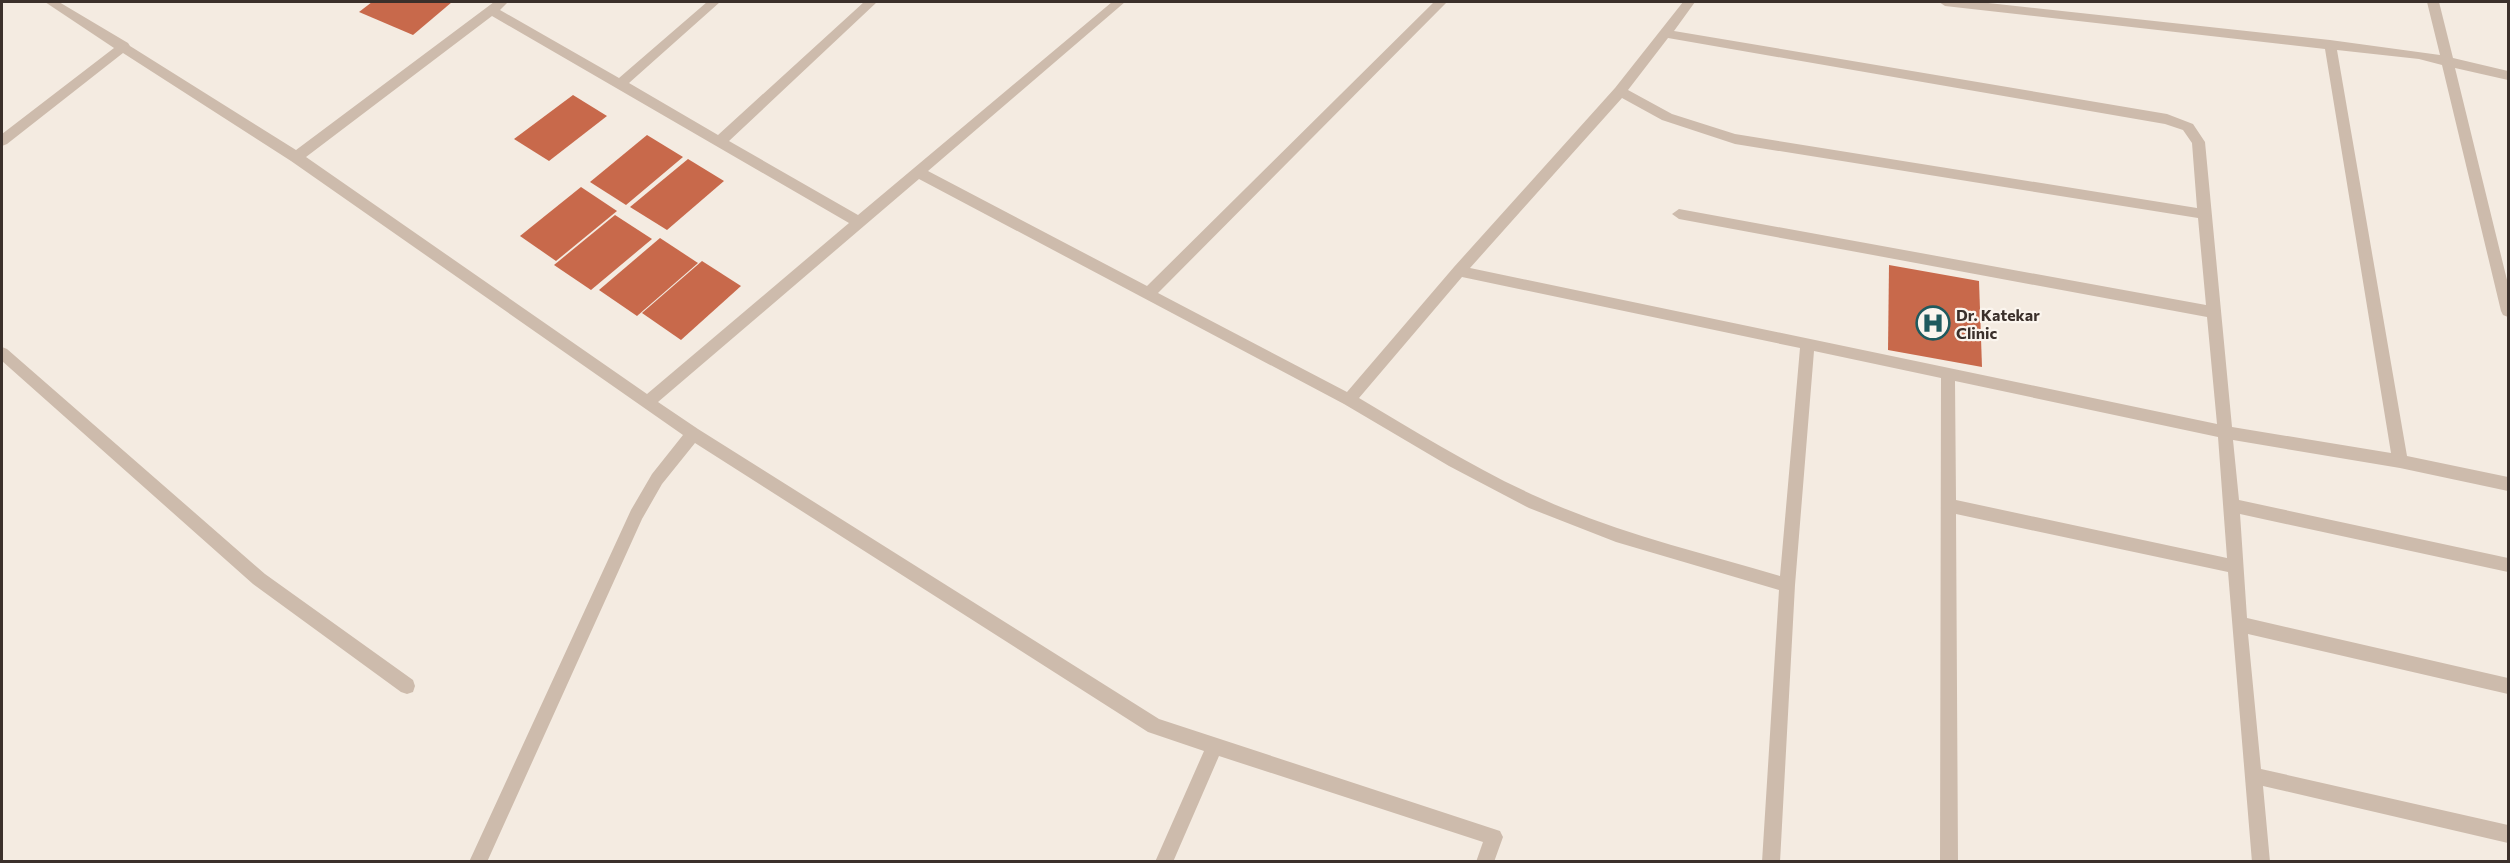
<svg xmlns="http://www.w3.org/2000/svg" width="2510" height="863" font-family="Commissioner,sans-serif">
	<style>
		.building { fill: #c8694b }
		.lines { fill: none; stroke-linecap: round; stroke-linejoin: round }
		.street { fill: #cdbbac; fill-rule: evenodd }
		.labels { text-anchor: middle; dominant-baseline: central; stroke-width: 4.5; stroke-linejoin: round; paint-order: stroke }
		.poi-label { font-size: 16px; font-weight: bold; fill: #3b302b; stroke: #fbf5ee; text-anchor: start }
	</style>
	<rect width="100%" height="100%" fill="#f4ebe1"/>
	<g class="building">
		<path d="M 372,2 L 452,2 L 413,35 L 359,12 Z"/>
		<path d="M 573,95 L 607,116 L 549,161 L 514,139 Z"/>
		<path d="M 647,135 L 683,157 L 626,205 L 590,182 Z"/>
		<path d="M 688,159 L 724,181 L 667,230 L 630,207 Z"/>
		<path d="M 581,187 L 617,211 L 556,261 L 520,236 Z"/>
		<path d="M 615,215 L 652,239 L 591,290 L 554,265 Z"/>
		<path d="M 660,238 L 698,263 L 637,316 L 599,290 Z"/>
		<path d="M 702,261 L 741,286 L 681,340 L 642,313 Z"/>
		<path d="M 1889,265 L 1979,281 L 1982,367 L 1888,350 Z"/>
	</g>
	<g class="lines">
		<g class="street">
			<path d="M 45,2 L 59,2 L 128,43 L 130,46 L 296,150 L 494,2 L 508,2 L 500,10 L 619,78 L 707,2 L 720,2 L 629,83 L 718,135 L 864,2 L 877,2 L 729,141 L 858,215 L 1112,2 L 1125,2 L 928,171 L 1147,286 L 1434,2 L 1447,2 L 1158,293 L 1347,392 L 1454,267 L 1615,88 L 1683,2 L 1695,2 L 1674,31 L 2167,114 L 2193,124 L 2205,142 L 2232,427 L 2391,453 L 2325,49 L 1945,6 L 1939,2 L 1979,2 L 2330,40 L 2440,55 L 2427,2 L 2439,2 L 2453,58 L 2508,71 L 2508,80 L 2455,68 L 2508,284 L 2508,317 L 2503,315 L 2501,311 L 2442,65 L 2419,59 L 2337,50 L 2407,456 L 2508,477 L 2508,491 L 2400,468 L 2233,440 L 2239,500 L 2508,558 L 2508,572 L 2240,514 L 2247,618 L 2508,678 L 2508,694 L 2248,634 L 2261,769 L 2508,825 L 2508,843 L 2263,786 L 2270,862 L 2252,862 L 2228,572 L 1956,514 L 1958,862 L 1940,862 L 1941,378 L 1814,351 L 1795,585 L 1780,862 L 1762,862 L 1779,590 L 1616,542 L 1529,508 L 1449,466 L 1344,404 L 919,179 L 658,402 L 698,429 L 1159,719 L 1500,831 L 1503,837 L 1494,862 L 1476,862 L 1483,842 L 1219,756 L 1173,862 L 1155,862 L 1204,751 L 1148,732 L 695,443 L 662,484 L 642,519 L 487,862 L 469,862 L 631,510 L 652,474 L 683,435 L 291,161 L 123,53 L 7,144 L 2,146 L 2,134 L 114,48 ZM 492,16 L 849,223 L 647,394 L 306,157 ZM 1668,38 L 2165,124 L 2183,130 L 2192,143 L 2197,208 L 1735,134 L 1672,114 L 1628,90 ZM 1622,98 L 1662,120 L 1735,144 L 2198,218 L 2206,305 L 1679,209 L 1672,214 L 1679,219 L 2207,317 L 2217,424 L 1470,268 ZM 1462,277 L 1800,348 L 1780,576 C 1699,552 1617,533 1540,498 C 1477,470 1418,433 1359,398 ZM 1955,381 L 2218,437 L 2227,558 L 1956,500 Z"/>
			<path d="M 2,347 L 7,349 L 265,574 L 413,680 L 415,686 L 413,692 L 407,694 L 401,692 L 253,584 L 2,361 Z"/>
		</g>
	</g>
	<defs>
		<g id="hospital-ring" transform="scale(1.725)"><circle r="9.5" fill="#fbf5ee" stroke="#1f5a5e" stroke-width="1.5"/><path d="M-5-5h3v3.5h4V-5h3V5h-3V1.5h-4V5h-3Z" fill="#1f5a5e"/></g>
	</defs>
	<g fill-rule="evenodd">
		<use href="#hospital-ring" x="1933" y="323"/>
	</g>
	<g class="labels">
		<g class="poi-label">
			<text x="1956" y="314">Dr. Katekar<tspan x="1956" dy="18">Clinic</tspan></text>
		</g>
	</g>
	<rect width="2510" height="863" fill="none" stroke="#3b302b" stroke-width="6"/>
</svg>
